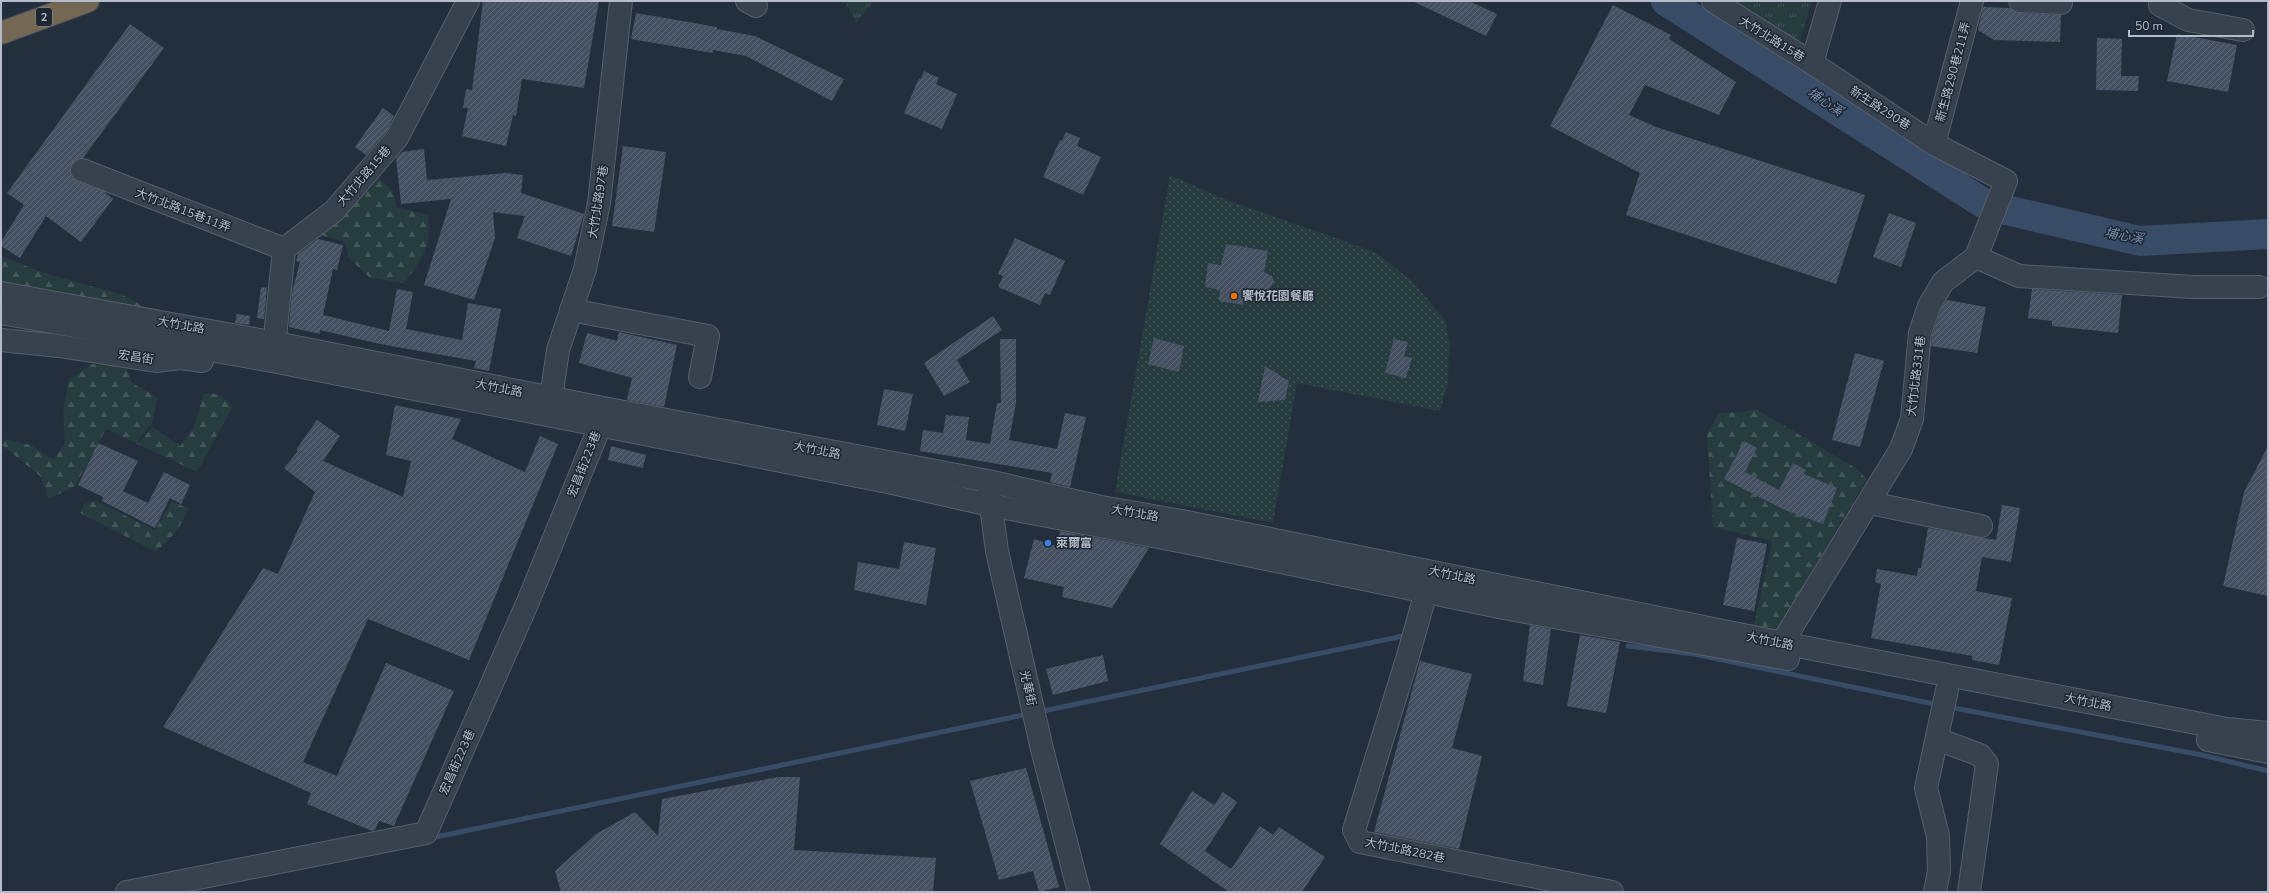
<svg xmlns="http://www.w3.org/2000/svg" width="2269" height="893" font-family="'Nunito Sans','Noto Sans TC',sans-serif">
	<style>
		.grass { fill: url(#grass-tufts) }
		.forest { fill: url(#forest-firs) }
		.park { fill: url(#park-dots) }
		.lines { fill: none; stroke-linecap: round; stroke-linejoin: round }
		.stream { stroke: #394c67; stroke-width: 5 }
		.river { stroke: #394c67; stroke-width: 30 }
		.building { fill: url(#building-hatch) }
		.minor-casing { stroke: #565f6c; stroke-width: 24 }
		.highway-casing { stroke: #434c59; stroke-width: 24 }
		.minor { stroke: #38414e; stroke-width: 22 }
		.highway { stroke: #746855; stroke-width: 22 }
		.food-dot { fill: #e8710a; stroke: #1d2633; stroke-width: 1.5 }
		.shop-dot { fill: #3f7fe0; stroke: #1d2633; stroke-width: 1.5 }
		.labels { text-anchor: middle; dominant-baseline: central; stroke-width: 3; stroke-linejoin: round; paint-order: stroke }
		.shield { fill: #1d2633; stroke: #878f9c; stroke-width: 1 }
		.shield-label { font-size: 11px; font-weight: bold; fill: #b4bcc9 }
		.street-label { font-size: 12px; fill: #b4bcc9; stroke: #1d2633 }
		.poi-label { font-size: 12px; font-weight: bold; fill: #b4bcc9; stroke: #1d2633; text-anchor: start }
		.water-label { font-size: 13px; font-style: italic; fill: #7c92b1; stroke: #1d2633 }
	</style>
	<defs>
		<pattern id="grass-tufts" width="24" height="20" patternUnits="userSpaceOnUse"><rect width="24" height="20" fill="#263c3f"/><path d="M3 7l-1-3M5 7V3M7 7l1-3M15 17l-1-3M17 17v-4M19 17l1-3" fill="none" stroke="#435659"/></pattern>
		<pattern id="forest-firs" width="22" height="20" patternUnits="userSpaceOnUse"><rect width="22" height="20" fill="#263c3f"/><path d="M5 1l3.5 6h-7zM16 11l3.5 6h-7z" fill="#435659"/></pattern>
		<pattern id="park-dots" width="8" height="8" patternUnits="userSpaceOnUse"><rect width="8" height="8" fill="#263c3f"/><path d="M2 2h.1M6 6h.1" fill="none" stroke="#435659" stroke-width="1.8" stroke-linecap="round"/></pattern>
		<pattern id="building-hatch" width="6" height="6" patternUnits="userSpaceOnUse"><rect width="6" height="6" fill="#455162"/><path d="M-1 1l2-2M0 6l6-6M5 7l2-2" fill="none" stroke="#5d6877"/></pattern>
	</defs>
	<rect width="100%" height="100%" fill="#242f3e"/>
	<g class="grass">
		<path d="M 845,1 L 874,1 L 856,23 Z"/>
		<path d="M 1736,1 L 1812,1 L 1799,43 Z"/>
	</g>
	<g class="forest">
		<path d="M 376,175 L 393,192 L 397,207 L 428,215 C 432,247 423,258 404,283 L 370,278 L 349,258 L 345,242 L 317,234 Z"/>
		<path d="M 1,256 L 47,274 L 120,294 L 146,307 L 136,313 L 1,283 Z"/>
		<path d="M 92,364 L 126,368 L 132,383 L 158,398 L 152,423 L 136,443 L 106,429 L 75,486 L 49,499 L 40,476 L 2,445 L 6,439 L 30,445 L 54,460 L 65,442 L 63,413 L 69,380 Z"/>
		<path d="M 204,393 L 218,394 L 233,406 L 197,472 L 137,444 L 153,427 L 180,446 L 193,429 Z"/>
		<path d="M 1756,409 L 1854,467 L 1867,479 L 1776,631 L 1754,626 L 1772,541 L 1713,527 L 1707,434 L 1719,413 L 1743,412 Z"/>
		<path d="M 95,501 L 155,530 L 172,501 L 189,509 L 177,531 L 156,552 L 80,513 L 84,504 Z"/>
	</g>
	<path class="park" d="M 1170,175 L 1222,198 L 1375,252 L 1412,281 L 1445,320 L 1450,343 L 1448,382 L 1440,411 L 1297,383 L 1273,523 L 1115,492 Z"/>
	<g class="lines">
		<g class="stream">
			<path d="M 1628,646 L 1694,654 L 1939,705"/>
			<path d="M 1949,707 L 2202,755 L 2268,771"/>
			<path d="M 1038,712 L 1408,635"/>
			<path d="M 431,838 L 1028,714"/>
		</g>
		<g class="river">
			<path d="M 1666,1 L 1983,203"/>
			<path d="M 2006,210 L 2140,241 L 2268,234"/>
		</g>
	</g>
	<g class="building">
		<path d="M 483,1 L 599,1 L 584,88 L 522,79 L 516,116 L 513,115 L 506,146 L 462,136 L 468,108 L 463,108 L 466,89 L 472,90 Z"/>
		<path d="M 1412,1 L 1469,1 L 1497,14 L 1486,36 Z"/>
		<path d="M 1613,5 L 1671,35 L 1669,39 L 1736,82 L 1719,115 L 1645,85 L 1629,115 L 1656,127 L 1865,195 L 1836,284 L 1626,215 L 1640,173 L 1550,126 Z"/>
		<path d="M 1983,7 L 2010,8 L 2019,13 L 2061,15 L 2060,42 L 1994,40 L 1978,30 Z"/>
		<path d="M 636,13 L 717,27 L 717,29 L 755,36 L 844,79 L 832,101 L 746,56 L 713,50 L 713,53 L 631,39 Z"/>
		<path d="M 130,24 L 164,48 L 83,158 L 74,161 L 70,171 L 72,177 L 77,181 L 103,191 L 113,199 L 81,242 L 46,216 L 20,258 L 1,246 L 1,242 L 24,205 L 7,193 Z"/>
		<path d="M 2177,34 L 2237,45 L 2228,92 L 2167,81 Z"/>
		<path d="M 2097,38 L 2122,39 L 2121,76 L 2139,76 L 2138,91 L 2096,90 Z"/>
		<path d="M 924,71 L 939,78 L 936,84 L 957,94 L 942,129 L 904,113 L 919,78 L 921,79 Z"/>
		<path d="M 383,108 L 394,116 L 387,131 L 366,155 L 355,147 Z"/>
		<path d="M 1066,132 L 1080,138 L 1077,146 L 1101,157 L 1083,195 L 1043,177 L 1060,140 L 1062,141 Z"/>
		<path d="M 623,146 L 666,152 L 654,232 L 612,226 Z"/>
		<path d="M 424,149 L 427,180 L 506,173 L 523,175 L 521,193 L 584,214 L 571,256 L 517,238 L 525,216 L 493,212 L 495,238 L 474,300 L 424,285 L 451,199 L 401,204 L 396,158 L 402,152 Z"/>
		<path d="M 1889,213 L 1916,223 L 1901,267 L 1873,257 Z"/>
		<path d="M 1015,238 L 1065,261 L 1050,295 L 1045,293 L 1040,305 L 998,287 L 1003,276 L 998,274 Z"/>
		<path d="M 318,239 L 343,245 L 337,270 L 333,269 L 323,315 L 389,331 L 397,289 L 413,292 L 406,329 L 462,340 L 468,303 L 501,309 L 489,371 L 474,368 L 476,361 L 380,344 L 320,330 L 320,334 L 289,327 L 292,292 L 300,262 L 296,261 L 298,254 Z"/>
		<path d="M 1226,244 L 1268,251 L 1264,272 L 1272,276 L 1274,283 L 1269,289 L 1259,290 L 1258,296 L 1245,294 L 1243,305 L 1219,301 L 1220,290 L 1205,287 L 1208,263 L 1221,265 Z"/>
		<path d="M 261,287 L 267,288 L 264,319 L 257,318 Z"/>
		<path d="M 2032,289 L 2122,295 L 2118,333 L 2052,326 L 2052,321 L 2028,318 Z"/>
		<path d="M 1947,300 L 1986,307 L 1977,353 L 1931,346 L 1932,336 L 1940,311 Z"/>
		<path d="M 237,314 L 250,316 L 249,325 L 235,323 Z"/>
		<path d="M 993,316 L 1002,330 L 957,360 L 970,382 L 944,396 L 924,363 Z"/>
		<path d="M 619,332 L 677,345 L 664,407 L 627,400 L 632,378 L 579,363 L 587,333 L 617,341 Z"/>
		<path d="M 1154,338 L 1184,346 L 1179,372 L 1148,364 Z"/>
		<path d="M 1000,339 L 1016,339 L 1016,403 L 1009,440 L 1057,449 L 1065,413 L 1086,417 L 1070,487 L 1050,482 L 1052,473 L 920,451 L 923,430 L 943,433 L 946,415 L 969,417 L 966,440 L 990,444 L 997,403 L 1001,403 Z"/>
		<path d="M 1394,339 L 1408,342 L 1404,356 L 1412,358 L 1406,378 L 1385,373 Z"/>
		<path d="M 1855,353 L 1884,361 L 1860,447 L 1832,440 Z"/>
		<path d="M 1265,366 L 1289,381 L 1285,400 L 1258,402 Z"/>
		<path d="M 884,389 L 913,394 L 905,431 L 877,425 Z"/>
		<path d="M 395,405 L 461,419 L 452,439 L 525,472 L 540,436 L 558,444 L 469,660 L 368,619 L 303,762 L 337,776 L 386,663 L 454,691 L 394,826 L 379,821 L 375,830 L 372,831 L 307,804 L 311,793 L 163,727 L 263,568 L 278,574 L 315,492 L 284,468 L 298,451 L 296,450 L 317,420 L 340,436 L 323,461 L 403,497 L 411,461 L 386,455 Z"/>
		<path d="M 1744,441 L 1757,448 L 1745,472 L 1779,490 L 1793,463 L 1806,470 L 1804,474 L 1837,488 L 1823,524 L 1785,510 L 1724,479 Z"/>
		<path d="M 98,443 L 138,461 L 123,491 L 148,503 L 164,472 L 190,485 L 181,504 L 170,498 L 155,528 L 102,501 L 103,497 L 78,485 Z"/>
		<path d="M 611,446 L 646,455 L 643,468 L 608,460 Z"/>
		<path d="M 2268,446 L 2268,596 L 2223,586 L 2244,492 Z"/>
		<path d="M 2002,505 L 2020,508 L 2011,562 L 1982,557 L 1976,591 L 2012,598 L 1999,665 L 1972,660 L 1972,656 L 1871,638 L 1881,584 L 1875,582 L 1877,569 L 1917,576 L 1918,568 L 1921,568 L 1928,528 L 1996,540 Z"/>
		<path d="M 1060,531 L 1149,548 L 1112,608 L 1062,597 L 1064,587 L 1024,578 L 1034,539 L 1056,546 Z"/>
		<path d="M 1737,538 L 1767,544 L 1754,611 L 1723,605 Z"/>
		<path d="M 904,542 L 936,548 L 926,605 L 854,590 L 858,562 L 899,569 Z"/>
		<path d="M 1530,625 L 1551,629 L 1543,685 L 1523,681 Z"/>
		<path d="M 1580,635 L 1620,642 L 1606,713 L 1567,706 Z"/>
		<path d="M 1103,655 L 1108,681 L 1053,695 L 1046,669 Z"/>
		<path d="M 1420,661 L 1472,674 L 1452,748 L 1482,756 L 1459,849 L 1374,832 Z"/>
		<path d="M 1026,768 L 1059,887 L 1039,892 L 1033,871 L 999,880 L 970,781 Z"/>
		<path d="M 778,777 L 800,777 L 794,850 L 936,858 L 933,892 L 561,892 L 555,871 L 596,834 L 635,812 L 658,836 L 662,799 Z"/>
		<path d="M 1192,791 L 1214,805 L 1223,792 L 1237,802 L 1205,851 L 1231,869 L 1260,826 L 1273,835 L 1279,827 L 1325,857 L 1302,892 L 1229,892 L 1160,844 Z"/>
	</g>
	<g class="lines">
		<g class="minor-casing">
			<g id="minor">
				<path d="M 747,1 L 756,6"/>
				<path d="M 1713,1 L 1812,63"/>
				<path d="M 2020,1 L 2061,3"/>
				<path d="M 2161,1 L 2160,5 L 2188,20 L 2243,30"/>
				<path d="M 1934,144 L 1972,1"/>
				<path d="M 82,170 L 284,249"/>
				<path d="M 1976,257 L 2019,276 L 2193,287 L 2259,287"/>
				<path d="M 1,293 L 276,343 L 603,408 L 988,481 L 1101,507 L 1182,521 L 1782,643 L 2227,729 L 2268,733"/>
				<path d="M 571,310 L 708,336 L 700,377"/>
				<path d="M 1,313 L 272,361 L 888,482 L 990,505 L 1179,541 L 1504,608 L 1788,659"/>
				<path d="M 1,340 L 59,346 L 156,361 L 181,358 L 202,361"/>
				<path d="M 273,357 L 284,249 L 334,211 L 397,138 L 468,1"/>
				<path d="M 551,398 L 558,350 L 585,269 L 599,203 L 621,1"/>
				<path d="M 989,492 L 997,551 L 1042,749 L 1079,892"/>
				<path d="M 1870,503 L 1981,526"/>
				<path d="M 1426,592 L 1408,656 L 1354,830 L 1360,842 L 1612,892"/>
				<path d="M 1778,656 L 1782,643 L 1901,449 L 1912,419 L 1920,333 L 1929,306 L 1943,282 L 1976,257 L 2006,181 L 1934,144 L 1812,63 L 1830,1"/>
				<path d="M 1937,739 L 1980,755 L 1987,764 L 1969,892"/>
				<path d="M 2208,740 L 2268,752"/>
				<path d="M 127,892 L 426,833 L 527,604 L 600,426 L 602,412"/>
				<path d="M 1935,892 L 1939,871 L 1938,836 L 1926,788 L 1947,690"/>
			</g>
		</g>
		<g class="highway-casing">
			<path id="highway" d="M 1,33 L 88,1"/>
		</g>
		<use href="#minor" class="minor"/>
		<use href="#highway" class="highway"/>
	</g>
	<circle class="food-dot" cx="1234" cy="296" r="4"/>
	<circle class="shop-dot" cx="1048" cy="543" r="4"/>
	<g class="labels">
		<rect class="shield" x="36" y="8" width="16" height="18" rx="3"/>
		<g class="shield-label">
			<text x="44" y="17">2</text>
		</g>
		<g class="street-label">
			<text transform="translate(1772 39) rotate(32)">大竹北路15巷</text>
			<text transform="translate(1953 72) rotate(-75)">新生路290巷211弄</text>
			<text transform="translate(1880 108) rotate(33)">新生路290巷</text>
			<text transform="translate(364 176) rotate(-49)">大竹北路15巷</text>
			<text transform="translate(598 202) rotate(-81)">大竹北路97巷</text>
			<text transform="translate(183 210) rotate(21)">大竹北路15巷11弄</text>
			<text transform="translate(181 325) rotate(10)">大竹北路</text>
			<text transform="translate(136 357) rotate(9)">宏昌街</text>
			<text transform="translate(1916 376) rotate(-83)">大竹北路331巷</text>
			<text transform="translate(499 388) rotate(11)">大竹北路</text>
			<text transform="translate(817 450) rotate(11)">大竹北路</text>
			<text transform="translate(584 464) rotate(-68)">宏昌街223巷</text>
			<text transform="translate(1135 513) rotate(10)">大竹北路</text>
			<text transform="translate(1452 575) rotate(12)">大竹北路</text>
			<text transform="translate(1770 641) rotate(11)">大竹北路</text>
			<text transform="translate(1028 688) rotate(77)">光華街</text>
			<text transform="translate(2088 702) rotate(11)">大竹北路</text>
			<text transform="translate(457 762) rotate(-66)">宏昌街223巷</text>
			<text transform="translate(1405 850) rotate(12)">大竹北路282巷</text>
		</g>
		<g class="poi-label">
			<text x="1242" y="296">饗悅花園餐廳</text>
			<text x="1056" y="543">萊爾富</text>
		</g>
		<g class="water-label">
			<text transform="translate(1825 102) rotate(33)">埔心溪</text>
			<text transform="translate(2124 236) rotate(10)">埔心溪</text>
		</g>
	</g>
	<rect width="2269" height="893" fill="none" stroke="#b4bcc9" stroke-width="4"/>
	<path d="M2129 30v6h124v-6" fill="none" stroke="#b4bcc9" stroke-width="2"/>
	<text x="2135" y="30" font-size="12" fill="#b4bcc9" stroke="#1d2633" stroke-width="3" paint-order="stroke">50 m</text>
</svg>
